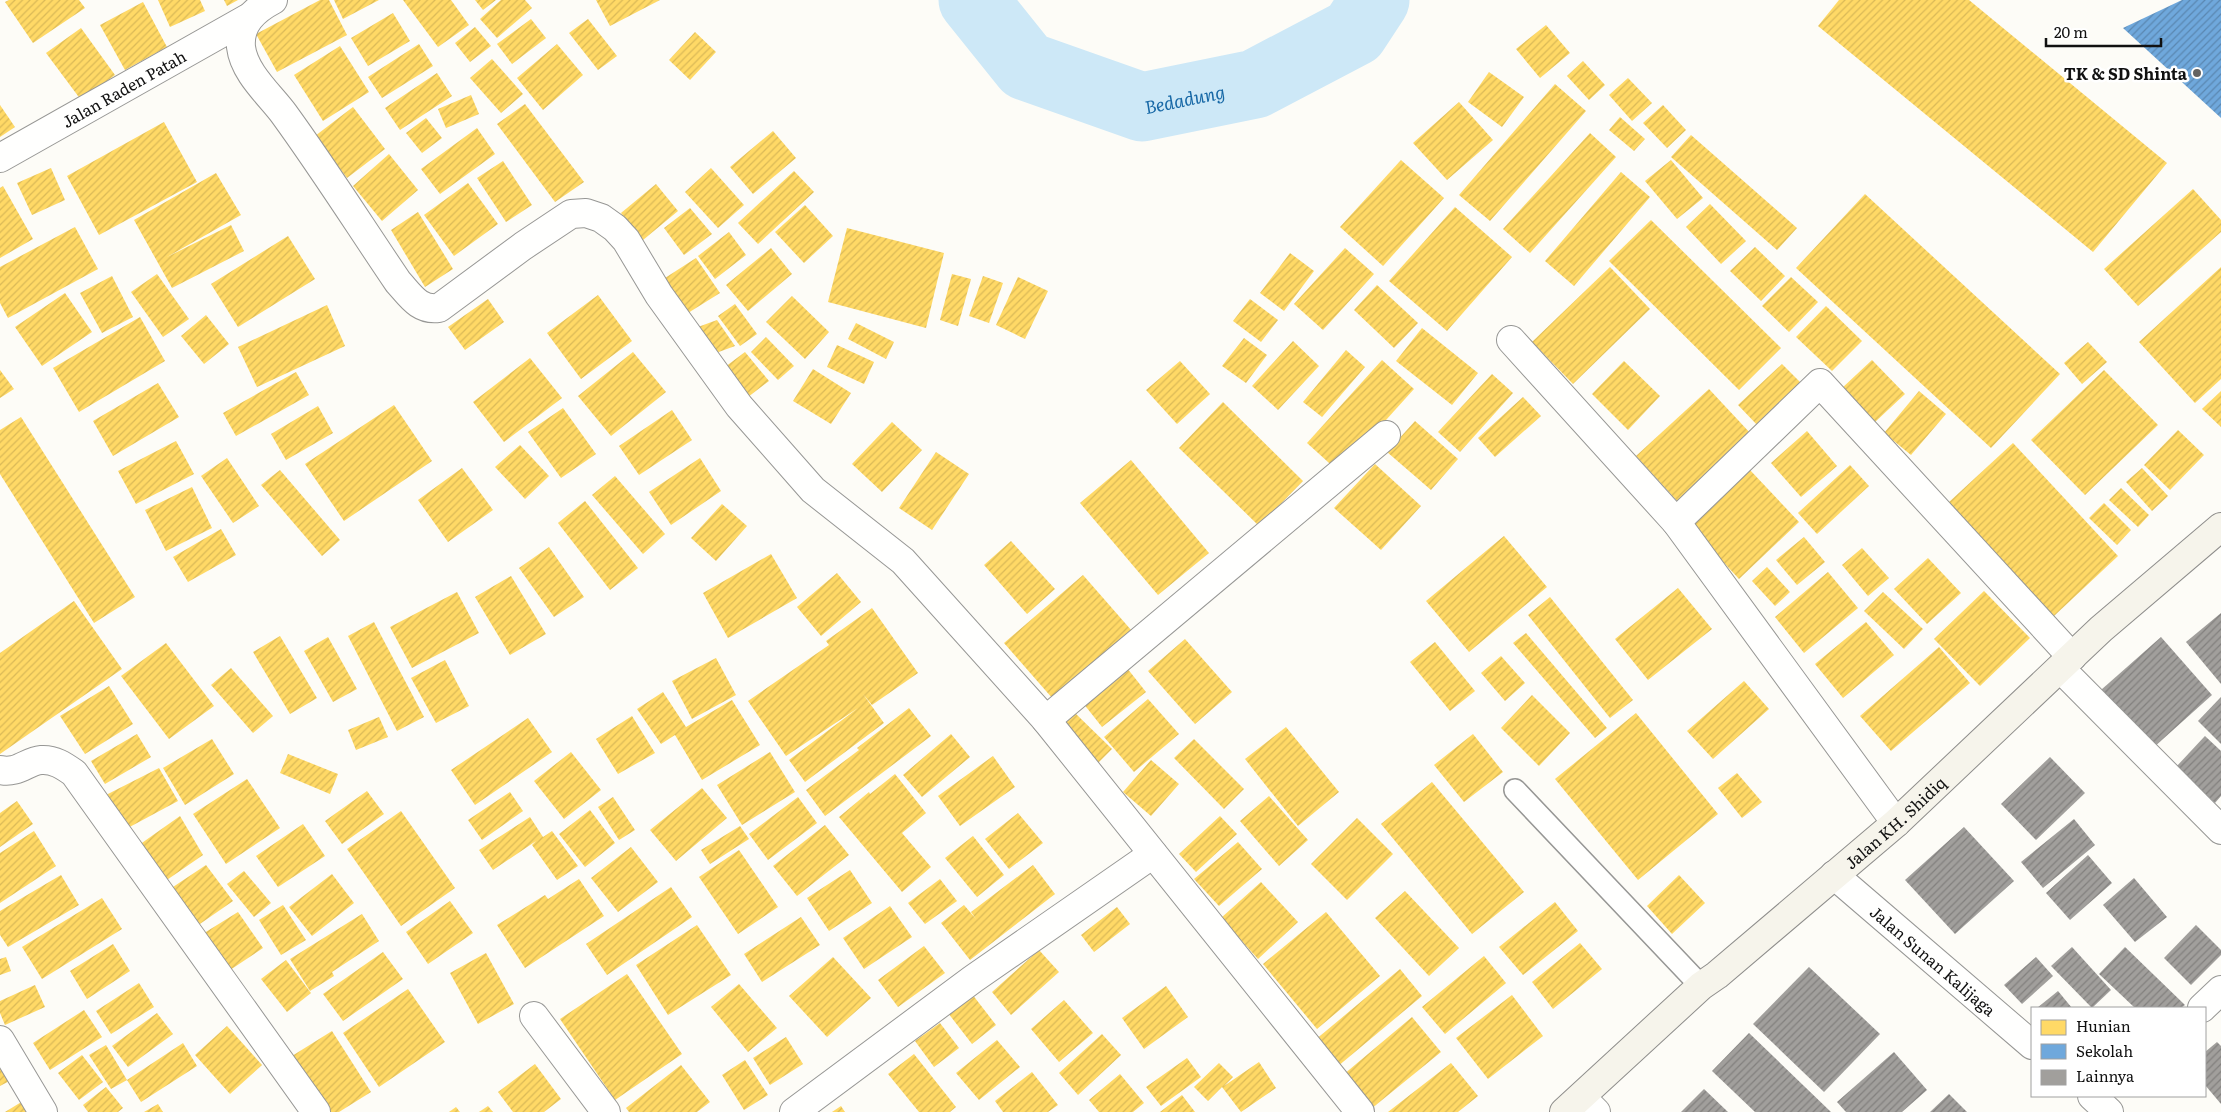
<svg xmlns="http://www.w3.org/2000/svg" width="2221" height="1112" font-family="Literata,serif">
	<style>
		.homes { fill: url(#homes-hatch) }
		.schools { fill: url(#schools-hatch) }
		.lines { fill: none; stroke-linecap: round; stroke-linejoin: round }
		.river { stroke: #cde8f7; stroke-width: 69 }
		.building { fill: url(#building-hatch) }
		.lane-casing { stroke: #979795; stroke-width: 24 }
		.street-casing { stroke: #979795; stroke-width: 30 }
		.secondary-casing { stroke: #8e8d8b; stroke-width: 30 }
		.lane { stroke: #fffffe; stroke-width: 21 }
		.street { stroke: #fffffe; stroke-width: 28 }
		.secondary { stroke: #f6f4eb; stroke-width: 28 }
		.poi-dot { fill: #646362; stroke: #fff; stroke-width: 2 }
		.labels { text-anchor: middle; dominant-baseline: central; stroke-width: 5; stroke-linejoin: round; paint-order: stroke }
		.poi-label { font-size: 16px; font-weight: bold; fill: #111; stroke: #fff; text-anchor: end }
		.street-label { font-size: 16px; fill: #111; stroke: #fff }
		.water-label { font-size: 18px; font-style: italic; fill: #1768a6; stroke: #fff }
	</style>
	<defs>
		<pattern id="homes-hatch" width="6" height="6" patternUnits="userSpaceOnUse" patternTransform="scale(1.25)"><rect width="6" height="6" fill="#ffd966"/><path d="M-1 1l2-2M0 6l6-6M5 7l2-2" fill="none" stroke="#dab957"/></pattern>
		<pattern id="schools-hatch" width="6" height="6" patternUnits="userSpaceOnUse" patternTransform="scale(1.25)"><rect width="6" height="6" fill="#6fa8dc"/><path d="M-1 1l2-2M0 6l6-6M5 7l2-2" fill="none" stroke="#5a87b1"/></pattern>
		<pattern id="building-hatch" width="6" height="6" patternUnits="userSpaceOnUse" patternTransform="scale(1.25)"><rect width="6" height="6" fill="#a19f9c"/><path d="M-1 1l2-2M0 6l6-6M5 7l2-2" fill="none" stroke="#82807e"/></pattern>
	</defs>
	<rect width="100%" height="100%" fill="#fdfcf7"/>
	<g class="homes">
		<path d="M 9,0 L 79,0 L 85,8 L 33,43 L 5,2 Z"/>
		<path d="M 158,0 L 200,0 L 205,11 L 170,27 Z"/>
		<path d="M 224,0 L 238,0 L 227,6 Z"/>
		<path d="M 320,0 L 329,0 L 347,35 L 277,72 L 256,34 Z"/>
		<path d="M 334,0 L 379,0 L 343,19 Z"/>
		<path d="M 403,0 L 451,0 L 469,25 L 438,47 Z"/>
		<path d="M 475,0 L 496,0 L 483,10 Z"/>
		<path d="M 501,0 L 525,0 L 532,8 L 497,38 L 480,19 Z"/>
		<path d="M 596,0 L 660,0 L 610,26 Z"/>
		<path d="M 1839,0 L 1969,0 L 2167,163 L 2093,252 L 1818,26 Z"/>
		<path d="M 143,2 L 167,47 L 125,70 L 100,25 Z"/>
		<path d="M 393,13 L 410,41 L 368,66 L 351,38 Z"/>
		<path d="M 531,19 L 546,38 L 512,64 L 497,44 Z"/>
		<path d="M 588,19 L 617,56 L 598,70 L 569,33 Z"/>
		<path d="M 1546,25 L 1570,53 L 1540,78 L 1516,49 Z"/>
		<path d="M 475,27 L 491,46 L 470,62 L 455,43 Z"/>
		<path d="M 81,28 L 115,75 L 81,100 L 46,53 Z"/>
		<path d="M 695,32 L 716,52 L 690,80 L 669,60 Z"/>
		<path d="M 419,44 L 433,66 L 382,98 L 368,77 Z"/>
		<path d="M 557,44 L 583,75 L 543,110 L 517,78 Z"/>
		<path d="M 340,46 L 369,92 L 323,121 L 294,75 Z"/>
		<path d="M 492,59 L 523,94 L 501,113 L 470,78 Z"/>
		<path d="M 1583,61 L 1605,85 L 1589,100 L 1567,76 Z"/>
		<path d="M 1489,72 L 1524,97 L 1502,127 L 1468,102 Z"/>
		<path d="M 437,73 L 452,96 L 400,130 L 385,108 Z"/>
		<path d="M 1628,78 L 1652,103 L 1632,121 L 1609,95 Z"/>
		<path d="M 1555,84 L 1586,111 L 1490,221 L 1459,195 Z"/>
		<path d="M 471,95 L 479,114 L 446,128 L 438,109 Z"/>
		<path d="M 1459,102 L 1493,140 L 1447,180 L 1413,143 Z"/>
		<path d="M 525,104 L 584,182 L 555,202 L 497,124 Z"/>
		<path d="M 0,105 L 15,127 L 0,137 Z"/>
		<path d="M 1663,105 L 1686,130 L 1667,148 L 1643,123 Z"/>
		<path d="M 353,107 L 385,149 L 347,178 L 315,136 Z"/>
		<path d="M 1620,117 L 1645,139 L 1634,151 L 1609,130 Z"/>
		<path d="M 426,118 L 442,138 L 422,153 L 406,133 Z"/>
		<path d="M 164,122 L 197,182 L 99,235 L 67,176 Z"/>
		<path d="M 477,128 L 495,154 L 440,194 L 421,169 Z"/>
		<path d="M 773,131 L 796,158 L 753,194 L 730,167 Z"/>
		<path d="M 1590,133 L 1616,157 L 1530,253 L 1503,229 Z"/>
		<path d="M 1691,135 L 1797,228 L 1777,250 L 1671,157 Z"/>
		<path d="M 389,154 L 418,190 L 382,221 L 353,186 Z"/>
		<path d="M 1401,160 L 1444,198 L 1383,266 L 1340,227 Z"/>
		<path d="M 1671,160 L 1703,198 L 1677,219 L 1645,181 Z"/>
		<path d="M 503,161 L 532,205 L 506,222 L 477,178 Z"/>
		<path d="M 51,168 L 65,200 L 32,215 L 17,183 Z"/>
		<path d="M 711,168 L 744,205 L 718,228 L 685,192 Z"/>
		<path d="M 794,171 L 814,192 L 758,244 L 738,223 Z"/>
		<path d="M 1621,172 L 1650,197 L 1574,286 L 1545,261 Z"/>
		<path d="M 216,173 L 241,215 L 167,257 L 231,225 L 244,251 L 172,288 L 134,220 Z"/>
		<path d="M 468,183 L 498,224 L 454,256 L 424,215 Z"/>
		<path d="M 656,184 L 678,211 L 643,240 L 621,213 Z"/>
		<path d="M 3,186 L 33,239 L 0,258 L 0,188 Z"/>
		<path d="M 2193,189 L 2221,220 L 2221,232 L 2138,306 L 2104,269 Z"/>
		<path d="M 1865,194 L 2060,374 L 1991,448 L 1796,268 Z"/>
		<path d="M 1710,204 L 1746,241 L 1721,264 L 1686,227 Z"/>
		<path d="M 805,205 L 833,236 L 804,263 L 775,232 Z"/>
		<path d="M 1455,207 L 1512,257 L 1447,331 L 1389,281 Z"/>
		<path d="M 690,208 L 712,234 L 684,255 L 664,228 Z"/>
		<path d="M 418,212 L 453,269 L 425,287 L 391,230 Z"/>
		<path d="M 1651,220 L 1781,348 L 1739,390 L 1609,261 Z"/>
		<path d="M 75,227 L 98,269 L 8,318 L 0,303 L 0,267 Z"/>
		<path d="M 847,228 L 944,253 L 926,328 L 828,302 Z"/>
		<path d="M 729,232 L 746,255 L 715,279 L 698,256 Z"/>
		<path d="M 288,236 L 315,279 L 238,327 L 211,284 Z"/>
		<path d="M 1755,247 L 1785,276 L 1761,301 L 1730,271 Z"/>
		<path d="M 771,248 L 792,274 L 748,311 L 726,285 Z"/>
		<path d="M 1345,248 L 1374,274 L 1323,330 L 1294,304 Z"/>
		<path d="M 1290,253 L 1314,271 L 1284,311 L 1260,293 Z"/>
		<path d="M 696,258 L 720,293 L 688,313 L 665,278 Z"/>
		<path d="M 1610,267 L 1650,309 L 1573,384 L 1532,342 Z"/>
		<path d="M 2221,267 L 2221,379 L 2195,403 L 2139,342 Z"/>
		<path d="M 157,274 L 189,319 L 163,337 L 131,292 Z"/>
		<path d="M 952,274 L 971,279 L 958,326 L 940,320 Z"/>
		<path d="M 112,276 L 133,317 L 102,333 L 80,293 Z"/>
		<path d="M 983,276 L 1003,283 L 989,323 L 969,316 Z"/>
		<path d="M 1018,277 L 1048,291 L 1025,339 L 996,325 Z"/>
		<path d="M 1791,277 L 1818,302 L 1789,332 L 1762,306 Z"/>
		<path d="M 1377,285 L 1418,323 L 1394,348 L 1354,310 Z"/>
		<path d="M 65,293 L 92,332 L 42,366 L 15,327 Z"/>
		<path d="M 598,295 L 632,341 L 581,379 L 547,333 Z"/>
		<path d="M 792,296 L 829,332 L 805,359 L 766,322 Z"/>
		<path d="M 488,299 L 504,322 L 465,350 L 448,327 Z"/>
		<path d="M 1250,299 L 1278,320 L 1261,342 L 1233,321 Z"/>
		<path d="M 735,304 L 757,334 L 740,346 L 718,316 Z"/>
		<path d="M 327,305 L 345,346 L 257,387 L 238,347 Z"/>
		<path d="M 1826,306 L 1862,341 L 1832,371 L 1796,337 Z"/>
		<path d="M 206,315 L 229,344 L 204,364 L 181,336 Z"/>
		<path d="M 140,317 L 165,361 L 79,412 L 53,368 Z"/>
		<path d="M 717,320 L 735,346 L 716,353 L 698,327 Z"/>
		<path d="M 856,323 L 894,342 L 886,359 L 848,339 Z"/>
		<path d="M 1422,328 L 1478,373 L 1452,405 L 1396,361 Z"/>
		<path d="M 766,337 L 794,366 L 778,380 L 751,352 Z"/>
		<path d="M 1244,338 L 1267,355 L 1246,383 L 1222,366 Z"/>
		<path d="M 1293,341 L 1319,366 L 1278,410 L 1252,386 Z"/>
		<path d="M 2088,342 L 2107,362 L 2082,384 L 2064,363 Z"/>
		<path d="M 837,345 L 874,362 L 864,384 L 827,367 Z"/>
		<path d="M 1346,350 L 1365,367 L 1322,417 L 1303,402 Z"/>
		<path d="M 633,352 L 666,392 L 611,436 L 578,396 Z"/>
		<path d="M 745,352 L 769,381 L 748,397 L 725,367 Z"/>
		<path d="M 530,358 L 562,398 L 504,442 L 473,402 Z"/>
		<path d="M 1382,360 L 1414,389 L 1339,472 L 1307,443 Z"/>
		<path d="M 1872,360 L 1905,394 L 1874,423 L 1841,389 Z"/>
		<path d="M 1180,361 L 1210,394 L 1177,424 L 1146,390 Z"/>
		<path d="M 1624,361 L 1660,396 L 1628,430 L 1592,394 Z"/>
		<path d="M 1782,364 L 1805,387 L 1760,428 L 1738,405 Z"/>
		<path d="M 813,369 L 851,393 L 831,424 L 793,401 Z"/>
		<path d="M 0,370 L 14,389 L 0,398 Z"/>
		<path d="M 2104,370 L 2158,425 L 2085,495 L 2031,440 Z"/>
		<path d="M 296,372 L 309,395 L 236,436 L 223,413 Z"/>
		<path d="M 1492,374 L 1513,393 L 1460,452 L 1438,432 Z"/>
		<path d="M 158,383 L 179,417 L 113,456 L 93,421 Z"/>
		<path d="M 1709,389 L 1752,435 L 1678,502 L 1636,456 Z"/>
		<path d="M 1919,391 L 1946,414 L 1911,455 L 1884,433 Z"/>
		<path d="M 2221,391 L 2221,427 L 2202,409 Z"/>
		<path d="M 1523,397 L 1541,416 L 1495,457 L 1478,438 Z"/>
		<path d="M 1223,402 L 1303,481 L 1259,526 L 1179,448 Z"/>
		<path d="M 394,405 L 432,461 L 344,521 L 305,464 Z"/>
		<path d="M 318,406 L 333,433 L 286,460 L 271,434 Z"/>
		<path d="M 563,408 L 596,454 L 561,478 L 528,432 Z"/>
		<path d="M 672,410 L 692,440 L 639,475 L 619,446 Z"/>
		<path d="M 21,417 L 135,597 L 94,623 L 0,474 L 0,430 Z"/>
		<path d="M 1415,421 L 1458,459 L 1431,490 L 1387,452 Z"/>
		<path d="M 892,422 L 922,450 L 882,492 L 852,464 Z"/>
		<path d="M 2178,430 L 2204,455 L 2170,490 L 2144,465 Z"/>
		<path d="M 1807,431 L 1837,466 L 1801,497 L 1771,463 Z"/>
		<path d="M 176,441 L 194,474 L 136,504 L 118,471 Z"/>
		<path d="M 2013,443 L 2118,556 L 2054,616 L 1948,503 Z"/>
		<path d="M 520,445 L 549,476 L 525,499 L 495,467 Z"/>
		<path d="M 936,452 L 969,474 L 932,530 L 899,508 Z"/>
		<path d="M 227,458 L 259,506 L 233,523 L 201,476 Z"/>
		<path d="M 700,458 L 721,491 L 671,525 L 649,492 Z"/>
		<path d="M 1131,460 L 1209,553 L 1158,595 L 1080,503 Z"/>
		<path d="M 1375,464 L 1421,506 L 1381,550 L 1334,508 Z"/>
		<path d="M 1850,465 L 1869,486 L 1817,534 L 1798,513 Z"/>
		<path d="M 462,468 L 493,510 L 448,542 L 418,500 Z"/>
		<path d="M 2142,468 L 2168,496 L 2152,511 L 2126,482 Z"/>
		<path d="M 280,470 L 340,540 L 322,556 L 261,485 Z"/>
		<path d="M 1750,470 L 1799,522 L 1739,579 L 1690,526 Z"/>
		<path d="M 615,476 L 665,534 L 643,554 L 592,495 Z"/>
		<path d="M 192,487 L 212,528 L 166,551 L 145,510 Z"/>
		<path d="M 2121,488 L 2149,515 L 2138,527 L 2109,500 Z"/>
		<path d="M 585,501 L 638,568 L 610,590 L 558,523 Z"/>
		<path d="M 2104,503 L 2131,530 L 2117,545 L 2089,518 Z"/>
		<path d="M 722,504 L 747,526 L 716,561 L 691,538 Z"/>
		<path d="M 221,529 L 236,555 L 188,582 L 173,557 Z"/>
		<path d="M 1504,536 L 1547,587 L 1469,652 L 1426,601 Z"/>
		<path d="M 1804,537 L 1825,562 L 1797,585 L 1776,560 Z"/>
		<path d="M 1011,541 L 1055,589 L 1027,614 L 984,565 Z"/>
		<path d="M 549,547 L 584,597 L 554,617 L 519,568 Z"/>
		<path d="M 1862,548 L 1889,578 L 1868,596 L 1842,565 Z"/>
		<path d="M 771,554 L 797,598 L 728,638 L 703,593 Z"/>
		<path d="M 1928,558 L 1961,593 L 1927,624 L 1894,589 Z"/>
		<path d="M 1767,567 L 1790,592 L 1775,606 L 1752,581 Z"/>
		<path d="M 1828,572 L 1858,608 L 1804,653 L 1775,617 Z"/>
		<path d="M 837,573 L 861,602 L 821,636 L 797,607 Z"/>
		<path d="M 1083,575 L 1132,631 L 1053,699 L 1004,643 Z"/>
		<path d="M 511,576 L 546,634 L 510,655 L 475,597 Z"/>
		<path d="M 1678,588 L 1712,629 L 1648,680 L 1615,639 Z"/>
		<path d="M 1984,591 L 2030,638 L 1980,686 L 1934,639 Z"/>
		<path d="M 457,592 L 479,633 L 412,668 L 390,627 Z"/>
		<path d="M 1883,592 L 1923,629 L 1904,649 L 1864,611 Z"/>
		<path d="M 1550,597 L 1633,700 L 1610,718 L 1528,615 Z"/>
		<path d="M 74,601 L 122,669 L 0,754 L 0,653 Z"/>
		<path d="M 872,608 L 918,673 L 872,705 L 863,694 L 884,723 L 805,782 L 789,760 L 858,708 L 786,756 L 748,701 L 829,645 L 826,641 Z"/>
		<path d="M 374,622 L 424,717 L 397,731 L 348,636 Z"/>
		<path d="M 1866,622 L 1894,655 L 1843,698 L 1815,664 Z"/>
		<path d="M 1526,633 L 1607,728 L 1595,738 L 1513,643 Z"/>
		<path d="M 280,636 L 317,698 L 290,714 L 253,652 Z"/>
		<path d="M 328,637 L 357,689 L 333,702 L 304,651 Z"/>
		<path d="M 1185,639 L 1232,692 L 1195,724 L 1148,671 Z"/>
		<path d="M 1435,642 L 1475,691 L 1450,711 L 1410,662 Z"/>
		<path d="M 166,643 L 214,706 L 169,739 L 121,676 Z"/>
		<path d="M 1939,647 L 1970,683 L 1891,751 L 1860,716 Z"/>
		<path d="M 1501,656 L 1525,683 L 1505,701 L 1481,673 Z"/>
		<path d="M 716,658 L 736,695 L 692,719 L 672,681 Z"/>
		<path d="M 445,660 L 469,706 L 436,723 L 411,678 Z"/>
		<path d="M 231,668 L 273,716 L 253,733 L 211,685 Z"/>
		<path d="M 1127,668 L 1146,692 L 1102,727 L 1083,703 Z"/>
		<path d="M 1744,681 L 1769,709 L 1713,759 L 1687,731 Z"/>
		<path d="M 109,686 L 133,724 L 85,754 L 60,716 Z"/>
		<path d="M 663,692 L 686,727 L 732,700 L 760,745 L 702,780 L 675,735 L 661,744 L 637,709 Z"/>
		<path d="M 1532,695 L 1570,733 L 1539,766 L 1501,728 Z"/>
		<path d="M 1148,699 L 1179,734 L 1134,772 L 1104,737 Z"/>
		<path d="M 909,708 L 931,736 L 825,816 L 806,790 L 859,750 L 857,748 Z"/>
		<path d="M 1074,712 L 1112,749 L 1095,766 L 1057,729 Z"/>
		<path d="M 1636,713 L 1718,814 L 1638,880 L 1555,779 Z"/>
		<path d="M 632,716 L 655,753 L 618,774 L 596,739 Z"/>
		<path d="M 379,717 L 388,737 L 356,750 L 348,730 Z"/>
		<path d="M 528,718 L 552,752 L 475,805 L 451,770 Z"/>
		<path d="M 1286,727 L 1339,792 L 1298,826 L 1245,759 Z"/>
		<path d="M 137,734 L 151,757 L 105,784 L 91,761 Z"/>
		<path d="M 951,734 L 970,757 L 922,797 L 903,775 Z"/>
		<path d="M 1473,734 L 1503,772 L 1464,802 L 1434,765 Z"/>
		<path d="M 212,739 L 234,774 L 185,805 L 163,768 Z"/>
		<path d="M 1194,739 L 1244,789 L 1224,809 L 1174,758 Z"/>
		<path d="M 571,752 L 601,790 L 564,819 L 534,781 Z"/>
		<path d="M 770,752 L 795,792 L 742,825 L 717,785 Z"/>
		<path d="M 288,754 L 338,774 L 330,794 L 280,773 Z"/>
		<path d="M 993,756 L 1015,787 L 960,826 L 938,796 Z"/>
		<path d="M 1151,760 L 1179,784 L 1151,816 L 1123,792 Z"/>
		<path d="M 159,768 L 178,801 L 124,830 L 104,796 Z"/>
		<path d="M 1737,773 L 1762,802 L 1742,818 L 1718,788 Z"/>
		<path d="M 895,774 L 926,813 L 902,833 L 931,867 L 902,892 L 839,817 L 869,792 L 870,794 Z"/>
		<path d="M 247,779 L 280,828 L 226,864 L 193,814 Z"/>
		<path d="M 1432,782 L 1524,892 L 1472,934 L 1381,824 Z"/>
		<path d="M 702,788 L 727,818 L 676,861 L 650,830 Z"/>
		<path d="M 367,791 L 384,814 L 342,844 L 325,821 Z"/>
		<path d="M 510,792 L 523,811 L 482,840 L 468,820 Z"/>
		<path d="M 1269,796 L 1308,840 L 1279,866 L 1240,821 Z"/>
		<path d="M 613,797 L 635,830 L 619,840 L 598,807 Z"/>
		<path d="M 798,797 L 817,823 L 768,860 L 749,834 Z"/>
		<path d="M 17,801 L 33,824 L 0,847 L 0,813 Z"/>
		<path d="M 590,810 L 615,843 L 585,867 L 559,834 Z"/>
		<path d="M 401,811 L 455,888 L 401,926 L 347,849 Z"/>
		<path d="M 1018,813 L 1043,843 L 1009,869 L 985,839 Z"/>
		<path d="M 180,816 L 203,855 L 161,884 L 139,845 Z"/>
		<path d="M 1220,816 L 1237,834 L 1196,872 L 1179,854 Z"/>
		<path d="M 530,817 L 543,837 L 552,831 L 578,866 L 557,880 L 532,845 L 536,841 L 493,870 L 479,850 Z"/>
		<path d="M 1357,818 L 1393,854 L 1347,900 L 1311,864 Z"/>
		<path d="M 303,824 L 325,856 L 278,887 L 256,856 Z"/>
		<path d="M 825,825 L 849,855 L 797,896 L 773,866 Z"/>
		<path d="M 740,826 L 749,839 L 710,864 L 701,850 Z"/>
		<path d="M 34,831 L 56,866 L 0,903 L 0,853 Z"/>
		<path d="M 973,836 L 1004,875 L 977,897 L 945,858 Z"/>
		<path d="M 1238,842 L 1262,869 L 1219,906 L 1194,879 Z"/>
		<path d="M 631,847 L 658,882 L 618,912 L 591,878 Z"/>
		<path d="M 739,850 L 778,907 L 738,934 L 699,877 Z"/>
		<path d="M 206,865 L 233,901 L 197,926 L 170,889 Z"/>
		<path d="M 1033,865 L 1055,894 L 970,960 L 941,923 L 964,905 L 976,919 L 971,912 Z"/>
		<path d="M 850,870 L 872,903 L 829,931 L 807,898 Z"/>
		<path d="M 244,871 L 271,903 L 254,917 L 227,884 Z"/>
		<path d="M 332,874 L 354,903 L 312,936 L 289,907 Z"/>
		<path d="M 61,875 L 79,905 L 8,947 L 0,935 L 0,911 Z"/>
		<path d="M 1679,875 L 1705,903 L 1672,934 L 1647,906 Z"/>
		<path d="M 579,879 L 604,916 L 525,968 L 497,925 L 545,895 L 548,899 Z"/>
		<path d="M 940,879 L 957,901 L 925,924 L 908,903 Z"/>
		<path d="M 1261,882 L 1298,922 L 1258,959 L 1221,918 Z"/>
		<path d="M 671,887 L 692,917 L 607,975 L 586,944 Z"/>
		<path d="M 1405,891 L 1459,948 L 1429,976 L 1375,918 Z"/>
		<path d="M 102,898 L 122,929 L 42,979 L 22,947 Z"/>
		<path d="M 450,901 L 473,933 L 428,964 L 406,932 Z"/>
		<path d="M 1555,902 L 1578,931 L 1523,975 L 1499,947 Z"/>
		<path d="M 283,905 L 306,940 L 281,955 L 259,920 Z"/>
		<path d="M 890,906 L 912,937 L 864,969 L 843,938 Z"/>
		<path d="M 1117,907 L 1130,924 L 1094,952 L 1081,935 Z"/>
		<path d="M 238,912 L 263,948 L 227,972 L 201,935 Z"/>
		<path d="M 1326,912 L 1380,976 L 1317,1029 L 1263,964 Z"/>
		<path d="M 362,914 L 379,941 L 332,972 L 334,976 L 310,991 L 290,959 Z"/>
		<path d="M 801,917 L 820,945 L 762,982 L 744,954 Z"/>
		<path d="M 697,925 L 731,975 L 668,1015 L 636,965 Z"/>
		<path d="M 1580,943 L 1602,969 L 1553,1009 L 1532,982 Z"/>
		<path d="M 113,944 L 130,971 L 87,999 L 70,971 Z"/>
		<path d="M 924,946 L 945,973 L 898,1007 L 878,980 Z"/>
		<path d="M 1039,950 L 1059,972 L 1011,1015 L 992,992 Z"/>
		<path d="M 383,952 L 403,979 L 343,1021 L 323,994 Z"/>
		<path d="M 486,953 L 514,1004 L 478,1024 L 450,973 Z"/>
		<path d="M 1484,956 L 1506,983 L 1445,1034 L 1422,1007 Z"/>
		<path d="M 6,957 L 11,971 L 0,975 L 0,959 Z"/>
		<path d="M 833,957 L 871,998 L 827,1037 L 789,996 Z"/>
		<path d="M 286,960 L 311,993 L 287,1012 L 261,979 Z"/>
		<path d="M 1400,969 L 1422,996 L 1331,1072 L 1308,1046 Z"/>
		<path d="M 627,974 L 682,1054 L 615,1100 L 560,1019 Z"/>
		<path d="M 139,983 L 154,1007 L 111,1034 L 96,1011 Z"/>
		<path d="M 739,984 L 777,1028 L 748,1052 L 711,1007 Z"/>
		<path d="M 35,985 L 45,1007 L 5,1025 L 0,1013 L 0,1001 Z"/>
		<path d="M 1166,986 L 1188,1017 L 1144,1049 L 1122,1018 Z"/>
		<path d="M 408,989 L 445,1042 L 379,1087 L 343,1033 Z"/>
		<path d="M 972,994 L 996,1025 L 972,1044 L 948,1013 Z"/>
		<path d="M 1512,995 L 1543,1036 L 1488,1079 L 1456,1038 Z"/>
		<path d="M 1064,1000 L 1093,1033 L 1059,1062 L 1031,1029 Z"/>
		<path d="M 84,1010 L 102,1037 L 50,1070 L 33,1043 Z"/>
		<path d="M 157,1013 L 173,1034 L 128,1067 L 112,1046 Z"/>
		<path d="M 1412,1017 L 1441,1052 L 1371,1109 L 1343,1075 Z"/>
		<path d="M 940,1023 L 959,1048 L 934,1067 L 915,1041 Z"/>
		<path d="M 227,1026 L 262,1065 L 230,1094 L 195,1055 Z"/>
		<path d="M 332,1031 L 371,1092 L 339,1112 L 327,1112 L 292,1056 Z"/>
		<path d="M 1102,1034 L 1121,1055 L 1078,1095 L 1059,1073 Z"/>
		<path d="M 786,1037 L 803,1064 L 770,1085 L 753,1058 Z"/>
		<path d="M 997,1040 L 1020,1067 L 979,1100 L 956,1073 Z"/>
		<path d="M 183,1043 L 197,1066 L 141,1102 L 127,1080 Z"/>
		<path d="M 106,1045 L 127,1080 L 111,1089 L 89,1055 Z"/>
		<path d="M 0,1046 L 17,1077 L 0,1086 Z"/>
		<path d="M 914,1054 L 956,1107 L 950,1112 L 919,1112 L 888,1074 Z"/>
		<path d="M 82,1055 L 103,1082 L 79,1100 L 58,1073 Z"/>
		<path d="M 1187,1058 L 1201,1077 L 1161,1106 L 1146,1087 Z"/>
		<path d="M 745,1060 L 768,1095 L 744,1110 L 722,1075 Z"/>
		<path d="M 1259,1062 L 1276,1088 L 1241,1112 L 1222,1087 L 1208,1101 L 1194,1087 L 1219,1063 L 1233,1077 L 1224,1086 Z"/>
		<path d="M 1451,1063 L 1478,1096 L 1458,1112 L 1388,1112 Z"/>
		<path d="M 535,1064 L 561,1099 L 544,1112 L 513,1112 L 498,1092 Z"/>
		<path d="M 681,1065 L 710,1102 L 697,1112 L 629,1112 L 626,1108 Z"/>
		<path d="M 1032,1072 L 1058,1105 L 1048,1112 L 1003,1112 L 995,1101 Z"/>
		<path d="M 1120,1074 L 1144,1103 L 1133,1112 L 1099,1112 L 1089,1100 Z"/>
		<path d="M 106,1087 L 123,1108 L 118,1112 L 88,1112 L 83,1105 Z"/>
		<path d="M 1182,1095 L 1195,1112 L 1160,1112 Z"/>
		<path d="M 23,1101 L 29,1112 L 5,1112 Z"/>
		<path d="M 158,1104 L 163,1112 L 144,1112 Z"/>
		<path d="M 488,1106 L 493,1112 L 479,1112 Z"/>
		<path d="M 841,1106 L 845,1112 L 832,1112 Z"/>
		<path d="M 456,1107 L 460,1112 L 449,1112 Z"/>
	</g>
	<path class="schools" d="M 2182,0 L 2221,0 L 2221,118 L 2123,28 Z"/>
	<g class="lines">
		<path class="river" id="s1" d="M 973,0 L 1026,66 L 1142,107 L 1255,84 L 1354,32 L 1375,0"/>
	</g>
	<g class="building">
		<path d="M 2221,613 L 2221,684 L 2186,642 Z"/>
		<path d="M 2161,637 L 2212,695 L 2153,748 L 2101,690 Z"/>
		<path d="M 2221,697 L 2221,744 L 2198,721 Z"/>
		<path d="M 2205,736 L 2221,751 L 2221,796 L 2215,803 L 2176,767 Z"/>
		<path d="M 2050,757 L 2085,793 L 2036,840 L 2001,804 Z"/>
		<path d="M 2074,819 L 2095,845 L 2043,888 L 2021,862 Z"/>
		<path d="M 1964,827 L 2014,881 L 1955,934 L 1905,880 Z"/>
		<path d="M 2088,855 L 2112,883 L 2070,920 L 2046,893 Z"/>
		<path d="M 2134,878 L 2167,917 L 2135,942 L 2103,905 Z"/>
		<path d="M 2196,925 L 2221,950 L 2221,955 L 2191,985 L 2164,958 Z"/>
		<path d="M 2072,947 L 2111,990 L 2092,1008 L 2051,966 Z"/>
		<path d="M 2125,947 L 2185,1005 L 2181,1008 L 2135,1008 L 2099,974 Z"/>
		<path d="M 2036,957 L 2053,976 L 2022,1004 L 2004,985 Z"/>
		<path d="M 1809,967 L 1880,1034 L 1824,1092 L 1753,1024 Z"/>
		<path d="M 2058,991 L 2072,1008 L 2037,1008 Z"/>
		<path d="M 1749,1033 L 1831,1112 L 1755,1112 L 1712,1071 Z"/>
		<path d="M 2217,1042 L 2221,1046 L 2221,1104 L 2205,1085 L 2205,1052 Z"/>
		<path d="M 1894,1052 L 1927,1090 L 1902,1112 L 1846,1112 L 1837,1102 Z"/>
		<path d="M 1704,1089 L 1728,1112 L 1681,1112 Z"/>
		<path d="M 1949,1094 L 1967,1112 L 1930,1112 Z"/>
	</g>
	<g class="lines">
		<g class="lane-casing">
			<path id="lane" d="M 1515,790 L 1701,986"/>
		</g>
		<g class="street-casing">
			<g id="street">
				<path d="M 273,0 C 254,10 239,24 241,47 C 244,73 270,95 284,114 C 324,169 360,226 398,282 C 410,295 419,311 439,308 L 523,246 L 571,214 L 586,213 L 601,218 L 615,228 L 626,240 L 659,295 L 739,406 L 813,490 L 903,561 L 1046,720 L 1360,1112"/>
				<path id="s2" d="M 0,158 L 248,18"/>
				<path d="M 1511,340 L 1676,522 L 1896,823"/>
				<path d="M 1676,522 L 1820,383 L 2072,657"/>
				<path d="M 2061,669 L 2221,830"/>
				<path d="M 1046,720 L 1386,435"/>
				<path d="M 0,770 C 18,774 27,761 41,760 C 54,759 64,766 74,773 L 316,1112"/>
				<path id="s3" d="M 1834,875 L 2032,1045"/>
				<path d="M 2202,1008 L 2221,990"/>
				<path d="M 534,1016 L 606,1112"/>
				<path d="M 0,1040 L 43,1112"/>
				<path d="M 2092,1096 L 2109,1112"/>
				<path d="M 1582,1098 L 1596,1112"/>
				<path d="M 794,1112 L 973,979 L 1153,854"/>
			</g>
		</g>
		<g class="secondary-casing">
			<g id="secondary">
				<path id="s4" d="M 1564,1112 L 1701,986 L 1717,975 L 1896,823 L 2101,629 L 2221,527"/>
			</g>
		</g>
		<use href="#lane" class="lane"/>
		<use href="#street" class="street"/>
		<use href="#secondary" class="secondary"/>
	</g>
	<circle class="poi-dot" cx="2197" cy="73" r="5"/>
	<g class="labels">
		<g class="poi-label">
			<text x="2187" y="73">TK &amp; SD Shinta</text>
		</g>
		<g class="street-label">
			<text stroke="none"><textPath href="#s2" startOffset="142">Jalan Raden Patah</textPath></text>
			<text stroke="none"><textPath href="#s4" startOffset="440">Jalan KH. Shidiq</textPath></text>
			<text stroke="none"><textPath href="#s3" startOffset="131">Jalan Sunan Kalijaga</textPath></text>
		</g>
		<g class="water-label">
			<text stroke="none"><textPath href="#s1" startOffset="251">Bedadung</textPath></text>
		</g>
	</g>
	<rect x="2031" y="1007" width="175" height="90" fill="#ffffff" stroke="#a0a0a0"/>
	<rect x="2041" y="1020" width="25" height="15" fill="#ffd966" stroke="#a0a0a0"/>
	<text x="2076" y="1032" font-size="15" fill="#111111">Hunian</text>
	<rect x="2041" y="1044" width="25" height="15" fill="#6fa8dc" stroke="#a0a0a0"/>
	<text x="2076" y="1057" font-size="15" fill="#111111">Sekolah</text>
	<rect x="2041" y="1070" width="25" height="15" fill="#a19f9c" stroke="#a0a0a0"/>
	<text x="2076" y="1082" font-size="15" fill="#111111">Lainnya</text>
	<path d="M2046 38v8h115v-8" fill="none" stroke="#111111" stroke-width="2.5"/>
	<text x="2054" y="38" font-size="15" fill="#111111" stroke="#ffffff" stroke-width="4" paint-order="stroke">20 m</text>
</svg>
